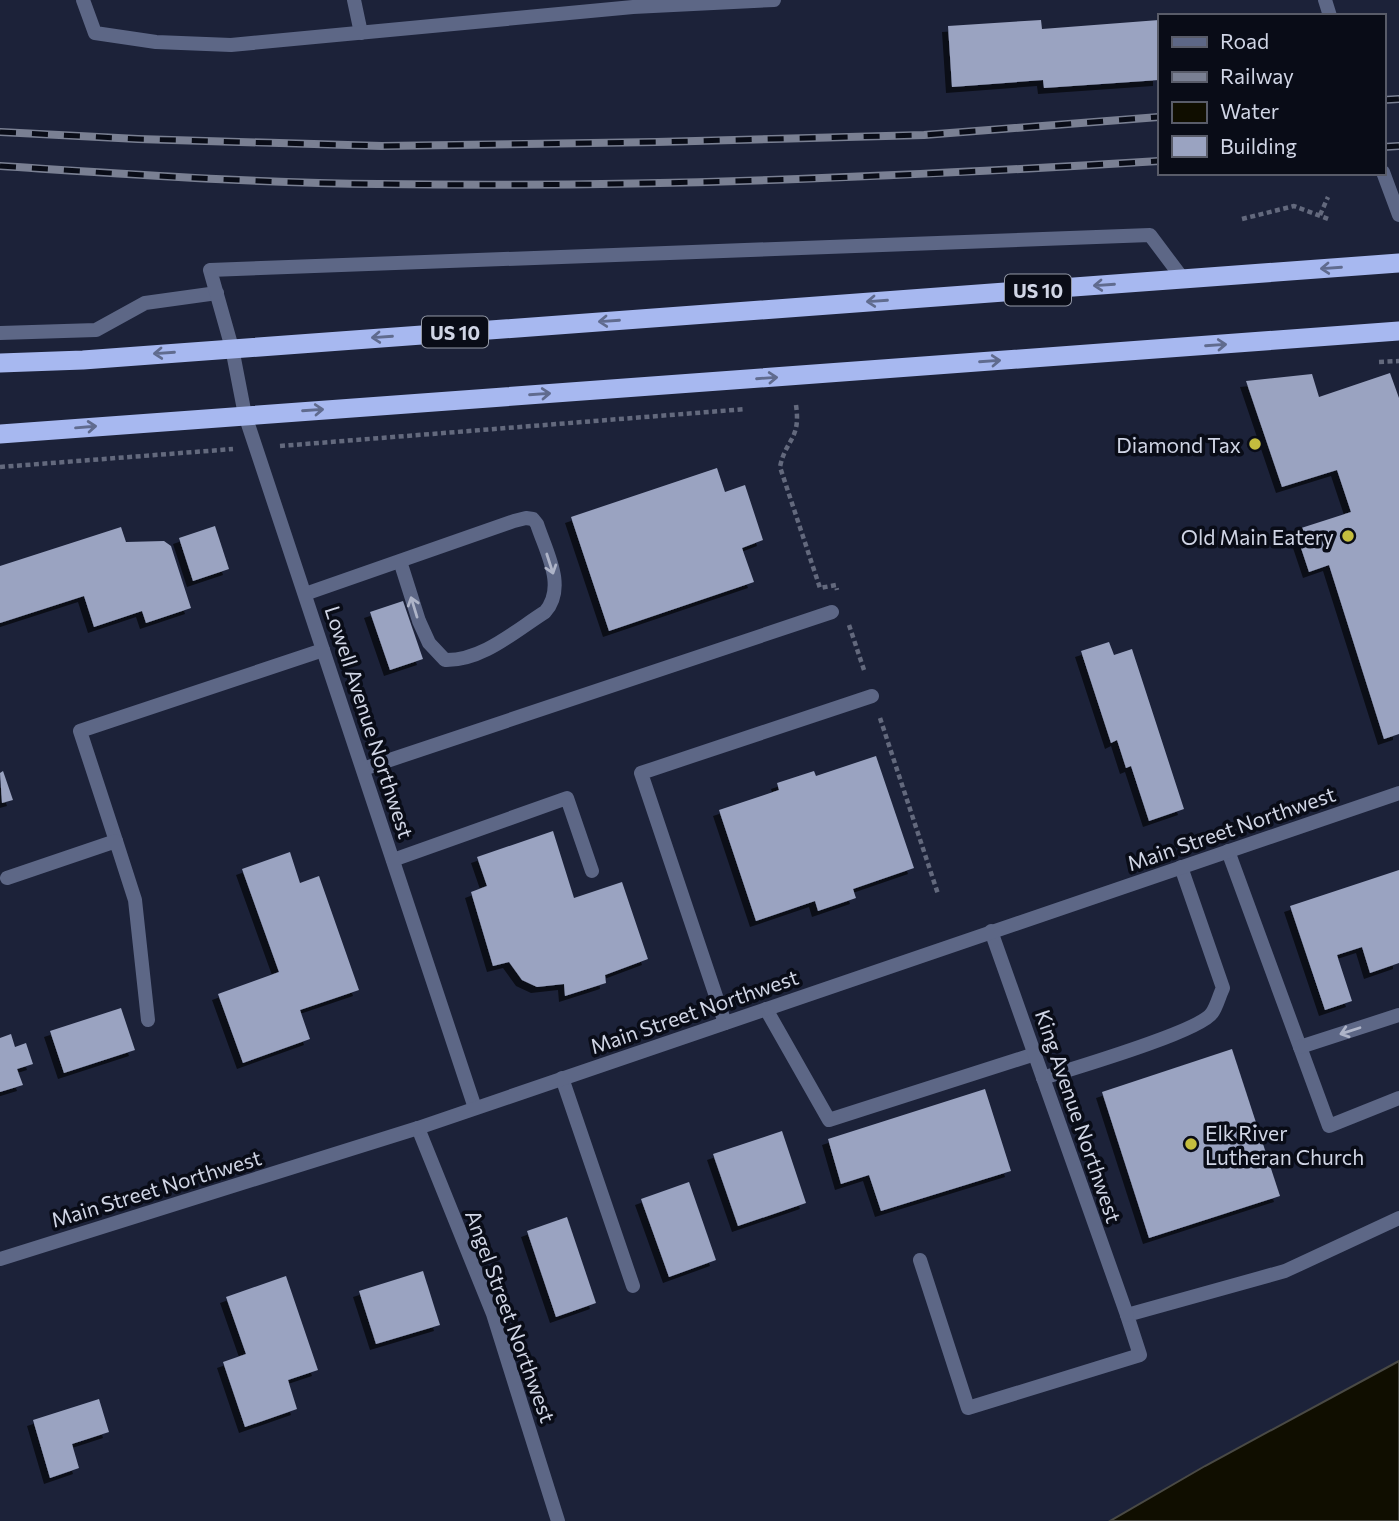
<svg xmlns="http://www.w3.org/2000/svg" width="1399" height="1521" font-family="Commissioner,sans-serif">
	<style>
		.water { fill: #100e00; stroke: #4a4a45; stroke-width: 2 }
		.building { fill: #9aa3c1; filter: url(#shadow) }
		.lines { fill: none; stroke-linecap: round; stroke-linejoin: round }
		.path { stroke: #63697d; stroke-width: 4.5; stroke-dasharray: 5 3.5; stroke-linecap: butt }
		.service { stroke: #5d6786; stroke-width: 14 }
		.minor { stroke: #5d6786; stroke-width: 14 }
		.tertiary { stroke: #5d6786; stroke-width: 14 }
		.trunk { stroke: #a7b8f0; stroke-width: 19 }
		.rail-casing { stroke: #7a8093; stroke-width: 8 }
		.rail { stroke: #090c17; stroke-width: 5; stroke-dasharray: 16; stroke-linecap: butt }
		.oneway { stroke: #606b8e }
		.oneway2 { stroke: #aeb4c8 }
		.poi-dot { fill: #c4bd3e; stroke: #090c17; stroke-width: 2.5 }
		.labels { text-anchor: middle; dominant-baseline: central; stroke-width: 7; stroke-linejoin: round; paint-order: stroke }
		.shield { fill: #090c17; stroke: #9499a7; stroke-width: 2 }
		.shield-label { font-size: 19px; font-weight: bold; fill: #d0d5e5 }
		.poi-label { font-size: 21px; fill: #d0d5e5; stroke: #090c17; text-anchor: end }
		.street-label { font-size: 21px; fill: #d0d5e5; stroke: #090c17 }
	</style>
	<defs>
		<filter id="shadow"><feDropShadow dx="-6" dy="6" stdDeviation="0" flood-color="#0009"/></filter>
	</defs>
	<rect width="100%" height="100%" fill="#1c2239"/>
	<path class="water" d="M 1399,1361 L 1399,1521 L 1110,1521 L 1205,1466 Z"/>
	<g class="building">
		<path d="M 1041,20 L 1042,29 L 1159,20 L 1159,80 L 1044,88 L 1043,80 L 952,87 L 948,26 Z"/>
		<path d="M 1390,373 L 1399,398 L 1399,734 L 1384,739 L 1329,565 L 1309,572 L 1295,530 L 1351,512 L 1337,470 L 1282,487 L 1246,381 L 1312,374 L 1319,397 Z"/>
		<path d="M 717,468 L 725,492 L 745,485 L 763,540 L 742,548 L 754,582 L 609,631 L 571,517 Z"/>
		<path d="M 215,526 L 229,569 L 193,581 L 179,538 Z"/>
		<path d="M 121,527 L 126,542 L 164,541 L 171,546 L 191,608 L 146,623 L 142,611 L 94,627 L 84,596 L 0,623 L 0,566 Z"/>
		<path d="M 403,601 L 423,659 L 390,670 L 370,612 Z"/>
		<path d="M 1109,642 L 1114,655 L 1132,649 L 1184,809 L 1149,821 L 1131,766 L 1126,768 L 1117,740 L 1111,743 L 1081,651 Z"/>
		<path d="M 876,756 L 914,868 L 853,889 L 856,898 L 818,911 L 815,901 L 756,921 L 719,810 L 779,790 L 777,783 L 814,771 L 816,776 Z"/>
		<path d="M 3,771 L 13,800 L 2,803 L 0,773 Z"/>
		<path d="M 553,831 L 574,898 L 622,882 L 648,959 L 605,975 L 606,983 L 565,996 L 564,984 L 537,987 L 522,980 L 509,962 L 493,966 L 471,892 L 487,886 L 477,857 Z"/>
		<path d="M 290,852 L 300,883 L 319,876 L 359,990 L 300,1010 L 310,1039 L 243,1063 L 218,994 L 279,972 L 242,869 Z"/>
		<path d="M 1399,870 L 1399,963 L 1370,973 L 1362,947 L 1337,955 L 1352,1001 L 1325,1010 L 1290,906 Z"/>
		<path d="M 121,1008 L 135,1050 L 64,1073 L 50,1031 Z"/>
		<path d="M 11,1034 L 15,1047 L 26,1043 L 33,1064 L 17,1069 L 23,1085 L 0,1092 L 0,1038 Z"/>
		<path d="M 1232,1049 L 1280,1196 L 1149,1238 L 1102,1092 Z"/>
		<path d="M 985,1089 L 1011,1171 L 881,1211 L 869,1175 L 841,1184 L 828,1139 Z"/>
		<path d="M 782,1131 L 806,1203 L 738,1226 L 713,1154 Z"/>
		<path d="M 689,1182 L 716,1260 L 669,1277 L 641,1199 Z"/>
		<path d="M 567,1217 L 596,1303 L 556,1317 L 527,1231 Z"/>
		<path d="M 423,1271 L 440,1325 L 376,1344 L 359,1291 Z"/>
		<path d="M 286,1276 L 318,1370 L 288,1380 L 297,1409 L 245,1427 L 223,1362 L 246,1354 L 226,1297 Z"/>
		<path d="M 99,1399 L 109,1432 L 72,1444 L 79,1468 L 50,1478 L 33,1420 Z"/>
	</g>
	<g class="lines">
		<g class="path">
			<path d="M 1320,215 L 1328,197"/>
			<path d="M 1242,219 L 1294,206 L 1331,220"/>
			<path d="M 1379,362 L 1399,361"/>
			<path d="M 796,405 C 801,440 786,438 780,467 L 820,588 L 836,585 L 837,590"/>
			<path d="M 280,446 L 746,409"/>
			<path d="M 0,467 L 233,449"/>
			<path d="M 849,625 L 865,673"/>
			<path d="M 880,718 L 938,894"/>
		</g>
		<g class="service">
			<path d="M 354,0 L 361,33"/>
			<path d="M 0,333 L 96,330 L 145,303 L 217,293"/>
			<path d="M 232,348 L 210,270 L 1150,235 L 1183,279"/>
			<path d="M 305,594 L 514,521 L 526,518 L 533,519 L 537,524 C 546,552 567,587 545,612 C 515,631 482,661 445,660 L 429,643 L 419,621 L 400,561"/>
			<path d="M 363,769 L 832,612"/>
			<path d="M 116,841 L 80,731 L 323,650"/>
			<path d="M 1228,851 L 1329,1126 L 1399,1098"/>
			<path d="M 393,860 L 567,798 L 592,871"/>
			<path d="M 7,878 L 116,841 L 135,900 L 148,1020"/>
			<path d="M 766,1009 L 829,1120 L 1035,1054"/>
			<path d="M 725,1023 L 641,773 L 872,696"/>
			<path d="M 1300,1047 L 1399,1015"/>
			<path d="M 562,1078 L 633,1286"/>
			<path d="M 1043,1078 C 1071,1069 1199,1032 1212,1013 C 1217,1006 1219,996 1223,988 L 1181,867"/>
			<path d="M 920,1260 L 968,1408 L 1140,1355 L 1127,1315 L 1285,1271 L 1399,1218"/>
		</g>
		<g class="minor">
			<path d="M 83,0 L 95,33 L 156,42 L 231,45 L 633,7 L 774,0"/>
			<path d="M 232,348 L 245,415 L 475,1108"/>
			<path d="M 991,931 L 1127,1315"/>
			<path d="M 418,1128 L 493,1314 L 558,1521"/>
		</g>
		<g class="tertiary">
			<path d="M 1325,0 L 1330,16"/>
			<path d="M 1383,172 L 1399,215"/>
			<path d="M 0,1259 L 418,1128 L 1399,793"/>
		</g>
		<g class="trunk">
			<path d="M 0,363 L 83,360 L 1399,263"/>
			<path d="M 0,434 L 1399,331"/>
		</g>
		<g class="rail-casing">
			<g id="rail">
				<path d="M 1383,100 L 1399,99"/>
				<path d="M 0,132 L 138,139 L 382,146 L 656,142 L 924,135 L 1159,117"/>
				<path d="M 1383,147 L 1399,146"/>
				<path d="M 0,166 C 126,174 252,183 379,184 C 639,188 899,177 1159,161"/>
			</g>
		</g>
		<use href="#rail" class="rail"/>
	</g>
	<defs><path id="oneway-shaft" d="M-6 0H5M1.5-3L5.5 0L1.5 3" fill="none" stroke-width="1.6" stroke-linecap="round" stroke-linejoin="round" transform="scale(1.75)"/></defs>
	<g class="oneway">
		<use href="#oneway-shaft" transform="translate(1331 268) rotate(176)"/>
		<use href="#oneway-shaft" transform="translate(1104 285) rotate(176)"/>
		<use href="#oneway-shaft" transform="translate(877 301) rotate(176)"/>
		<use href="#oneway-shaft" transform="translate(609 321) rotate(176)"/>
		<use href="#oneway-shaft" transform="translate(382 337) rotate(176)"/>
		<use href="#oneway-shaft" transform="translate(1216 345) rotate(-4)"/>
		<use href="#oneway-shaft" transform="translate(164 353) rotate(176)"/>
		<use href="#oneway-shaft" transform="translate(990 361) rotate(-4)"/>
		<use href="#oneway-shaft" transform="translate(767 378) rotate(-4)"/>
		<use href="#oneway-shaft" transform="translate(540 394) rotate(-4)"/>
		<use href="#oneway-shaft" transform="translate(313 410) rotate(-4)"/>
		<use href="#oneway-shaft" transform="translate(86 427) rotate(-5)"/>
	</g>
	<g class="oneway2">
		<use href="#oneway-shaft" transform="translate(550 564) rotate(72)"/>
		<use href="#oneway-shaft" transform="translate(414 607) rotate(-107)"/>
		<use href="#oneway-shaft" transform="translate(1350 1031) rotate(162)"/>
	</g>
	<g class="poi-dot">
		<circle cx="1255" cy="444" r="7"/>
		<circle cx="1348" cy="536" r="7"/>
		<circle cx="1191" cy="1144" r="7"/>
	</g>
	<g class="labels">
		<g class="shield">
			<rect x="1005" y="274.5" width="66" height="31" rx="5"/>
			<rect x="422" y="316.5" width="66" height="31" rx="5"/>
		</g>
		<g class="shield-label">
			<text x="1038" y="290">US 10</text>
			<text x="455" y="332">US 10</text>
		</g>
		<g class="poi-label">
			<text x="1241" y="444">Diamond Tax</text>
			<text x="1334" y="536">Old Main Eatery</text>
			<text x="1205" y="1132" text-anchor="start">Elk River<tspan x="1205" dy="24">Lutheran Church</tspan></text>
		</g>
		<g class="street-label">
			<text transform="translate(370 722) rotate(72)">Lowell Avenue Northwest</text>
			<text transform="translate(1231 828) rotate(-19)">Main Street Northwest</text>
			<text transform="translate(694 1011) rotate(-19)">Main Street Northwest</text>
			<text transform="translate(1079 1116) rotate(71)">King Avenue Northwest</text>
			<text transform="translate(156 1188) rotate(-17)">Main Street Northwest</text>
			<text transform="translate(511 1316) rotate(70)">Angel Street Northwest</text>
		</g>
	</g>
	<rect x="1158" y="14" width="228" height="161" fill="#090c17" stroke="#595c69" stroke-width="2"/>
	<rect x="1172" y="37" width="35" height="10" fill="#5d6786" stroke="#595c69" stroke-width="2"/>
	<text x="1220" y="49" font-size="21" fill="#d0d5e5">Road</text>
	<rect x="1172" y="72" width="35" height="10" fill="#7a8093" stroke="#595c69" stroke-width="2"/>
	<text x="1220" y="84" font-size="21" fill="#d0d5e5">Railway</text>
	<rect x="1172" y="102" width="35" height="21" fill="#100e00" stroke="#595c69" stroke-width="2"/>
	<text x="1220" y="119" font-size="21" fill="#d0d5e5">Water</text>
	<rect x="1172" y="136" width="35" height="21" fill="#9aa3c1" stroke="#595c69" stroke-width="2"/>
	<text x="1220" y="154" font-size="21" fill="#d0d5e5">Building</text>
</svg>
